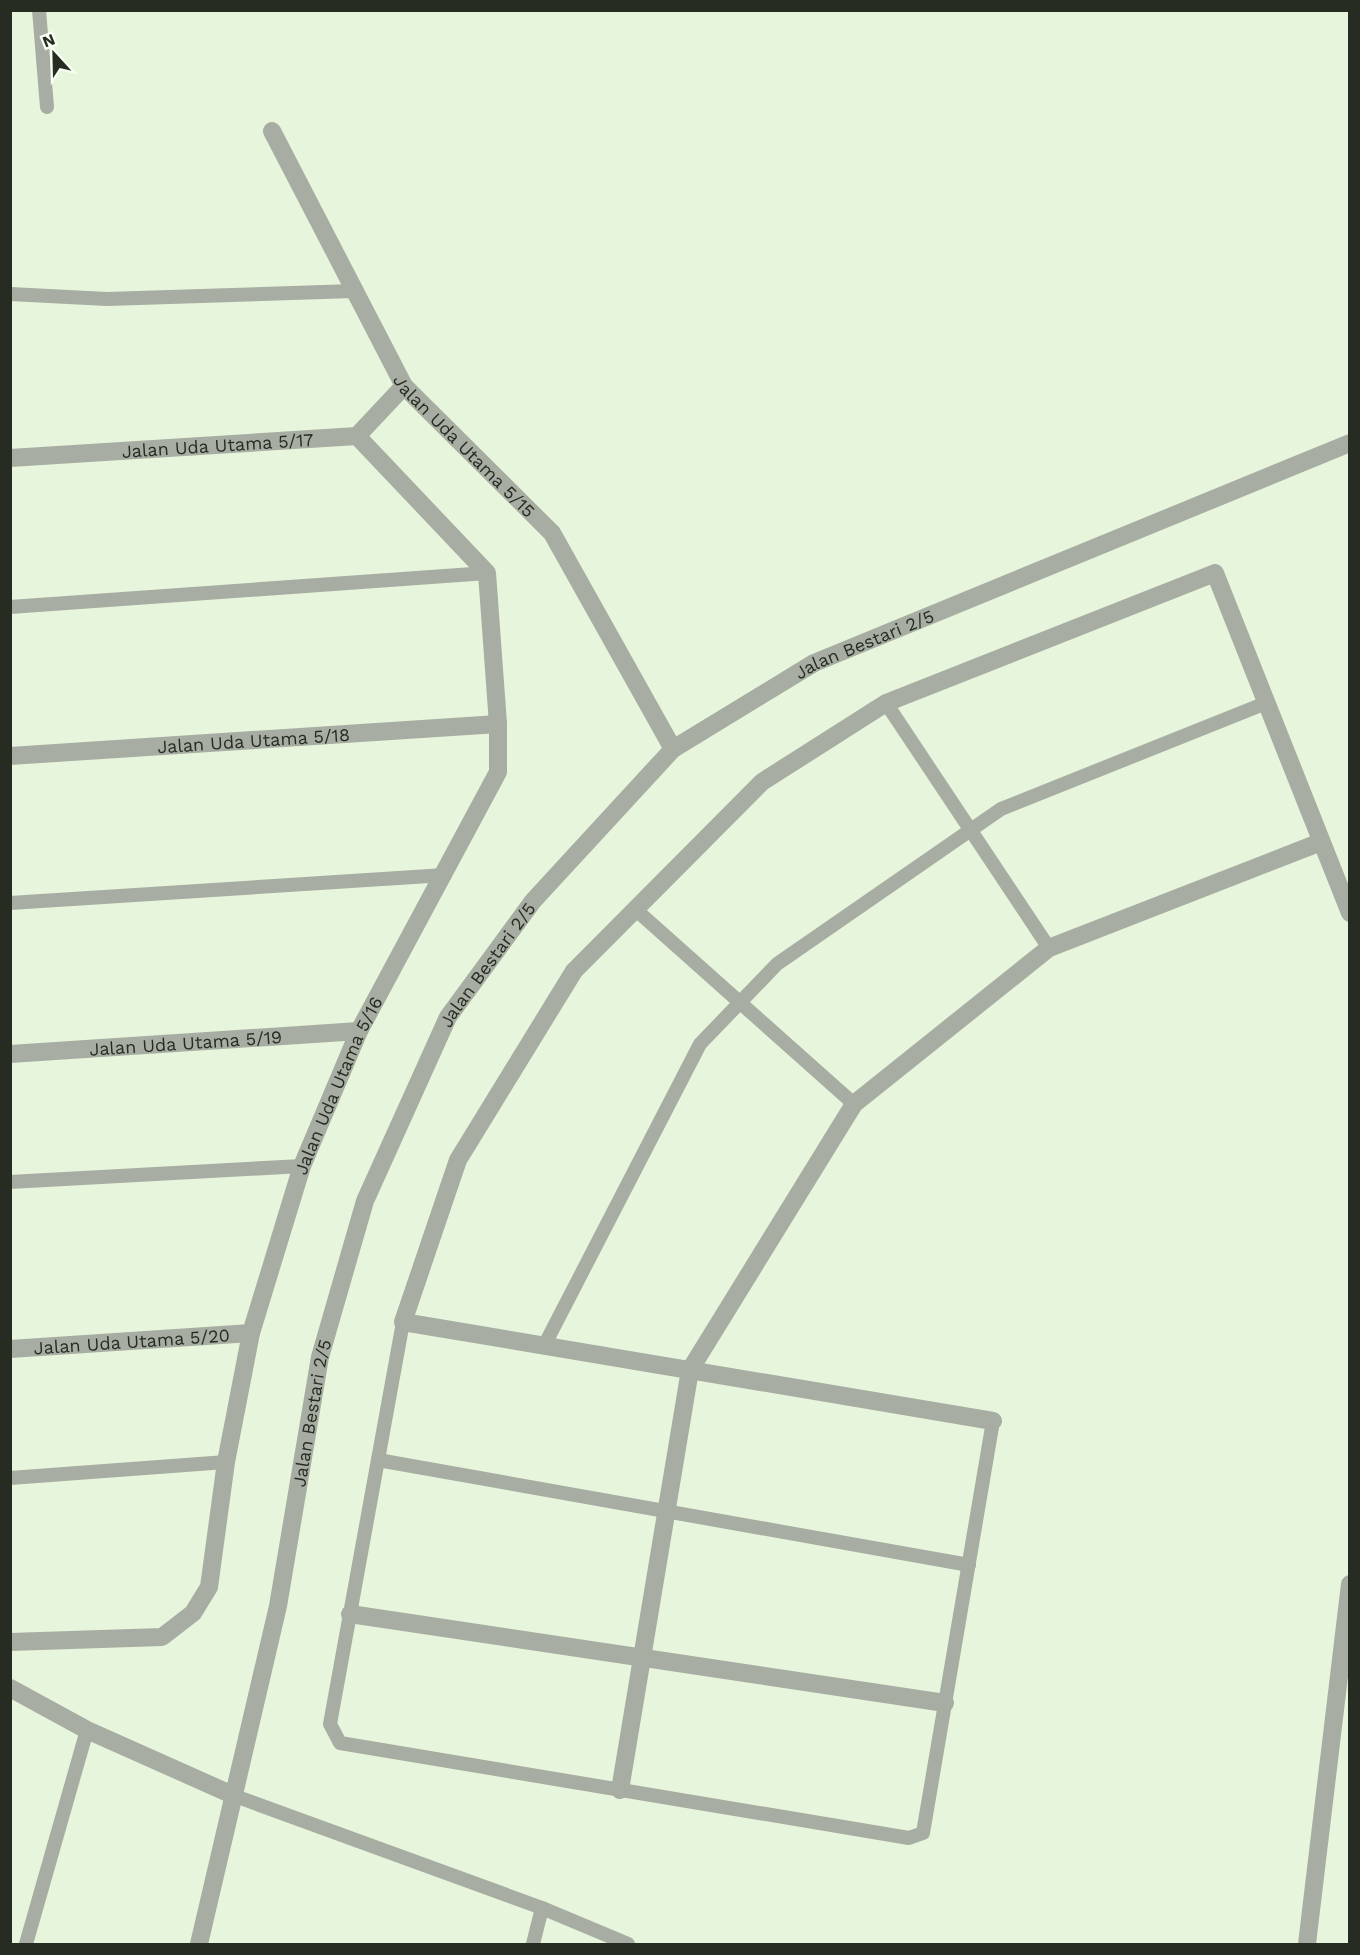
<svg xmlns="http://www.w3.org/2000/svg" width="1360" height="1955" font-family="'Work Sans',sans-serif">
	<style>
		.lines { fill: none; stroke-linecap: round; stroke-linejoin: round }
		.service { stroke: #a7ada2; stroke-width: 14 }
		.minor { stroke: #a7ada2; stroke-width: 18 }
		.tertiary { stroke: #a7ada2; stroke-width: 18 }
		.labels { text-anchor: middle; dominant-baseline: central; stroke-width: 5; stroke-linejoin: round; paint-order: stroke }
		.street-label { font-size: 18px; fill: #272c23; stroke: #f9fff4 }
	</style>
	<rect width="100%" height="100%" fill="#e6f5db"/>
	<g class="lines">
		<g class="service">
			<path d="M 39,10 L 47,107"/>
			<path d="M 10,294 L 107,299 L 354,291"/>
			<path d="M 10,607 L 487,573"/>
			<path d="M 886,703 L 1049,948"/>
			<path d="M 10,903 L 445,875"/>
			<path d="M 635,909 L 854,1104"/>
			<path d="M 10,1182 L 302,1166"/>
			<path d="M 403,1322 L 330,1724 L 340,1743 L 909,1838 L 923,1833 L 993,1421"/>
			<path d="M 544,1346 L 700,1044 L 777,964 L 1001,809 L 1266,703"/>
			<path d="M 378,1460 L 969,1565"/>
			<path d="M 10,1478 L 226,1462"/>
			<path d="M 235,1796 L 542,1908 L 628,1944"/>
			<path d="M 26,1944 L 87,1730"/>
			<path d="M 533,1944 L 542,1908"/>
		</g>
		<g class="minor">
			<path id="s1" d="M 272,131 L 404,386 L 552,533 L 673,749"/>
			<path id="s2" d="M 10,458 L 357,436 L 404,386"/>
			<path id="s3" d="M 10,756 L 498,724"/>
			<path id="s4" d="M 10,1054 L 359,1031"/>
			<path id="s5" d="M 10,1349 L 251,1333"/>
			<path d="M 993,1421 L 403,1322 L 458,1160 L 574,971 L 762,782 L 886,703 L 1215,573 L 1350,913"/>
			<path d="M 350,1614 L 945,1703"/>
			<path id="s6" d="M 10,1642 L 162,1637 L 193,1613 L 209,1587 L 226,1462 L 251,1333 L 302,1166 L 359,1031 L 498,772 L 498,724 L 487,573 L 357,436"/>
			<path d="M 10,1688 L 87,1730 L 235,1796"/>
			<path d="M 620,1790 L 690,1370 L 854,1104 L 1049,948 L 1321,842"/>
			<path d="M 1307,1944 L 1350,1584"/>
		</g>
		<path class="tertiary" id="s7" d="M 199,1944 L 278,1606 L 320,1357 L 365,1201 L 448,1017 L 533,901 L 673,749 L 814,663 L 1350,443"/>
	</g>
	<g class="labels">
		<g class="street-label">
			<text stroke="none"><textPath href="#s1" startOffset="372">Jalan Uda Utama 5/15</textPath></text>
			<text stroke="none"><textPath href="#s2" startOffset="208">Jalan Uda Utama 5/17</textPath></text>
			<text stroke="none"><textPath href="#s7" startOffset="1533">Jalan Bestari 2/5</textPath></text>
			<text stroke="none"><textPath href="#s3" startOffset="244">Jalan Uda Utama 5/18</textPath></text>
			<text stroke="none"><textPath href="#s7" startOffset="1029">Jalan Bestari 2/5</textPath></text>
			<text stroke="none"><textPath href="#s4" startOffset="176">Jalan Uda Utama 5/19</textPath></text>
			<text stroke="none"><textPath href="#s6" startOffset="742">Jalan Uda Utama 5/16</textPath></text>
			<text stroke="none"><textPath href="#s5" startOffset="122">Jalan Uda Utama 5/20</textPath></text>
			<text stroke="none"><textPath href="#s7" startOffset="543">Jalan Bestari 2/5</textPath></text>
		</g>
	</g>
	<rect width="1360" height="1955" fill="none" stroke="#272c23" stroke-width="24"/>
	<g transform="translate(54 54) rotate(338)" stroke="#f9fff4" stroke-width="4.5" paint-order="stroke">
	<path d="M0-4.5L10 22L0 15L-10 22Z" fill="#272c23"/>
	<text y="-9" font-size="16" font-weight="bold" text-anchor="middle" fill="#272c23">N</text>
	</g>
</svg>
